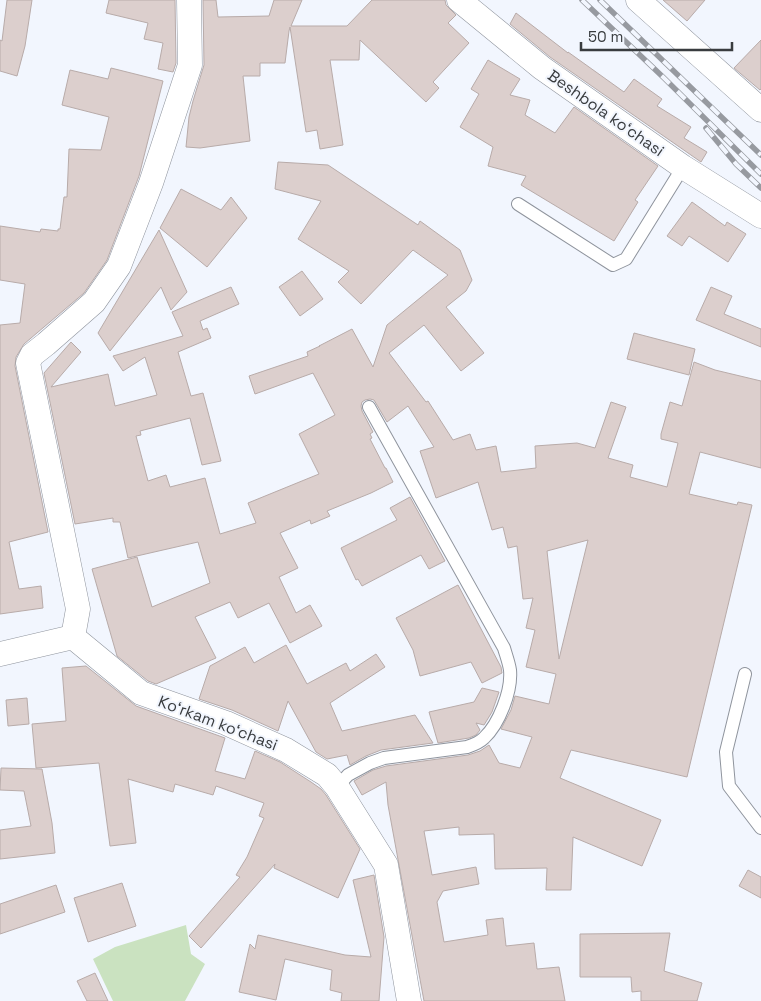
<svg xmlns="http://www.w3.org/2000/svg" width="761" height="1001" font-family="'Space Grotesk',sans-serif">
	<style>
		.green { fill: #cae2c0 }
		.building { fill: #dccfcd; stroke: #b8aba9; fill-rule: evenodd }
		.lines { fill: none; stroke-linecap: round; stroke-linejoin: round }
		.service-casing { stroke: #8f949d; stroke-width: 14 }
		.minor-casing { stroke: #8f949d; stroke-width: 25 }
		.service { stroke: #fff; stroke-width: 12 }
		.minor { stroke: #fff; stroke-width: 24 }
		.rail-casing { stroke: #979aa0; stroke-width: 5.5 }
		.rail { stroke: #f2f6fe; stroke-width: 4; stroke-dasharray: 11; stroke-linecap: butt }
		.labels { text-anchor: middle; dominant-baseline: central; stroke-width: 4; stroke-linejoin: round; paint-order: stroke }
		.street-label { font-size: 16px; fill: #393c3f; stroke: #f2f6fe }
	</style>
	<rect width="100%" height="100%" fill="#f2f6fe"/>
	<path class="green" d="M 186,925 L 191,954 L 205,964 L 185,1001 L 113,1001 L 93,959 L 115,947 Z"/>
	<g class="building">
		<path d="M 7,0 L 32,0 L 25,46 L 17,76 L 0,71 L 0,40 L 2,41 Z"/>
		<path d="M 109,0 L 175,0 L 176,63 L 173,72 L 158,69 L 163,43 L 144,39 L 148,23 L 106,13 Z"/>
		<path d="M 203,0 L 216,0 L 218,17 L 269,16 L 274,0 L 302,0 L 291,26 L 347,26 L 372,0 L 445,0 L 446,5 L 456,15 L 448,23 L 469,43 L 433,82 L 439,88 L 426,102 L 360,40 L 359,60 L 330,60 L 343,145 L 320,149 L 317,130 L 306,132 L 290,27 L 289,31 L 285,63 L 260,63 L 260,76 L 243,76 L 250,141 L 200,148 L 186,147 L 189,117 L 193,101 L 204,65 Z"/>
		<path d="M 663,0 L 705,0 L 687,21 Z"/>
		<path d="M 516,13 L 568,53 L 568,52 L 624,92 L 634,79 L 662,99 L 657,106 L 691,127 L 684,138 L 707,152 L 701,162 L 550,57 L 510,24 Z"/>
		<path d="M 761,40 L 761,89 L 760,90 L 734,68 Z"/>
		<path d="M 488,60 L 520,79 L 510,95 L 530,100 L 525,115 L 555,133 L 574,107 L 658,166 L 635,200 L 638,202 L 614,241 L 521,185 L 526,176 L 488,166 L 493,147 L 460,127 L 479,94 L 471,89 Z"/>
		<path d="M 111,68 L 163,81 L 139,176 L 107,260 L 84,293 L 24,344 L 16,357 L 15,366 L 48,532 L 9,542 L 19,589 L 41,586 L 43,608 L 0,614 L 0,325 L 20,323 L 25,284 L 0,280 L 0,226 L 40,232 L 41,229 L 58,231 L 58,229 L 60,229 L 64,197 L 67,197 L 69,149 L 101,150 L 109,117 L 62,105 L 70,70 L 108,79 Z"/>
		<path d="M 278,162 L 328,165 L 418,225 L 420,221 L 460,250 L 472,280 L 466,291 L 446,307 L 484,353 L 461,371 L 424,325 L 389,353 L 426,402 L 428,401 L 453,440 L 470,434 L 476,450 L 496,446 L 501,472 L 536,468 L 535,446 L 577,443 L 595,448 L 611,402 L 626,407 L 608,458 L 633,465 L 630,477 L 667,487 L 678,443 L 661,439 L 661,434 L 670,402 L 682,406 L 694,362 L 715,370 L 761,381 L 761,468 L 700,452 L 689,494 L 737,505 L 738,502 L 752,505 L 687,777 L 571,750 L 560,778 L 661,820 L 642,866 L 573,837 L 571,890 L 546,890 L 547,868 L 495,869 L 494,834 L 459,835 L 459,827 L 424,831 L 432,875 L 476,867 L 479,884 L 443,891 L 437,902 L 444,942 L 488,935 L 486,920 L 503,918 L 506,946 L 534,943 L 537,969 L 559,967 L 565,1001 L 424,1001 L 388,805 L 386,782 L 362,795 L 354,781 L 373,770 L 386,766 L 468,755 L 480,751 L 489,745 L 499,763 L 520,768 L 532,737 L 501,729 L 511,710 L 515,696 L 549,704 L 556,674 L 526,667 L 535,630 L 526,628 L 533,598 L 523,599 L 517,546 L 508,548 L 503,527 L 492,530 L 478,482 L 436,498 L 420,451 L 434,447 L 408,406 L 387,422 L 374,400 L 370,399 L 365,400 L 362,402 L 361,406 L 362,411 L 373,432 L 370,434 L 372,438 L 370,439 L 385,468 L 386,468 L 393,482 L 371,493 L 327,511 L 330,516 L 311,524 L 310,520 L 280,533 L 298,568 L 279,577 L 296,613 L 310,605 L 322,626 L 290,643 L 269,603 L 238,618 L 230,602 L 195,617 L 216,658 L 156,684 L 148,681 L 117,656 L 92,569 L 137,557 L 152,607 L 210,583 L 198,542 L 128,558 L 120,522 L 113,522 L 113,518 L 75,524 L 44,373 L 71,342 L 81,352 L 51,387 L 108,374 L 115,406 L 157,395 L 145,357 L 123,371 L 113,356 L 183,336 L 172,312 L 231,287 L 239,304 L 200,321 L 203,330 L 207,328 L 211,338 L 178,352 L 191,396 L 203,393 L 221,461 L 202,465 L 190,418 L 140,431 L 141,435 L 136,436 L 148,481 L 166,475 L 170,487 L 205,478 L 220,534 L 256,523 L 248,503 L 319,474 L 299,434 L 335,415 L 313,373 L 255,394 L 249,376 L 308,356 L 307,352 L 320,346 L 319,346 L 352,329 L 373,367 L 387,325 L 448,275 L 413,250 L 361,304 L 338,282 L 349,271 L 298,239 L 321,201 L 275,189 ZM 588,540 L 559,659 L 547,551 Z"/>
		<path d="M 181,189 L 221,210 L 231,197 L 247,218 L 207,267 L 160,228 Z"/>
		<path d="M 692,202 L 725,226 L 727,222 L 746,234 L 728,262 L 689,236 L 682,246 L 667,236 Z"/>
		<path d="M 159,230 L 187,292 L 171,310 L 161,287 L 110,351 L 98,333 Z"/>
		<path d="M 302,271 L 323,299 L 300,316 L 279,287 Z"/>
		<path d="M 711,287 L 732,296 L 724,314 L 761,329 L 761,347 L 696,320 Z"/>
		<path d="M 634,333 L 695,349 L 689,375 L 627,359 Z"/>
		<path d="M 410,497 L 445,561 L 429,569 L 421,555 L 362,586 L 358,579 L 356,580 L 341,548 L 397,520 L 390,508 Z"/>
		<path d="M 458,585 L 501,667 L 502,673 L 482,683 L 471,662 L 420,676 L 413,650 L 396,618 Z"/>
		<path d="M 286,645 L 307,684 L 346,663 L 350,671 L 376,654 L 385,667 L 330,703 L 342,731 L 415,715 L 433,743 L 381,750 L 366,756 L 350,765 L 347,755 L 327,759 L 316,752 L 288,701 L 278,731 L 232,710 L 199,699 L 210,666 L 245,647 L 254,663 Z"/>
		<path d="M 86,666 L 136,706 L 225,738 L 215,771 L 245,779 L 255,751 L 280,762 L 311,782 L 321,789 L 326,795 L 360,849 L 338,898 L 274,868 L 275,864 L 201,948 L 189,936 L 240,877 L 236,875 L 247,857 L 264,818 L 259,816 L 264,803 L 216,786 L 213,795 L 175,784 L 173,792 L 128,779 L 136,843 L 110,846 L 99,763 L 36,768 L 32,724 L 66,721 L 62,668 Z"/>
		<path d="M 482,688 L 499,692 L 492,712 L 484,725 L 476,723 L 480,730 L 476,735 L 469,738 L 438,743 L 429,712 L 474,702 Z"/>
		<path d="M 27,698 L 29,724 L 8,726 L 6,700 Z"/>
		<path d="M 1,768 L 42,769 L 52,823 L 55,853 L 0,859 L 0,830 L 31,826 L 24,791 L 0,790 Z"/>
		<path d="M 748,870 L 761,877 L 761,898 L 739,886 Z"/>
		<path d="M 374,875 L 384,937 L 379,1001 L 341,1001 L 342,993 L 330,990 L 332,970 L 285,959 L 276,1000 L 239,992 L 250,944 L 255,949 L 258,935 L 345,955 L 371,957 L 353,880 Z"/>
		<path d="M 122,883 L 136,926 L 88,942 L 74,898 Z"/>
		<path d="M 56,885 L 65,912 L 0,934 L 0,904 Z"/>
		<path d="M 670,933 L 664,971 L 702,983 L 697,1001 L 641,1001 L 641,991 L 632,992 L 631,977 L 580,977 L 580,934 Z"/>
		<path d="M 95,973 L 108,1001 L 87,1001 L 77,981 Z"/>
	</g>
	<g class="lines">
		<g class="service-casing">
			<g id="service">
				<path d="M 518,204 L 613,265 L 626,259 L 683,167"/>
				<path d="M 745,674 L 726,752 L 729,786 L 761,828"/>
				<path d="M 337,787 L 348,775 L 370,763 L 384,758 L 467,747 C 473,745 479,743 484,738 C 499,724 512,691 510,670 C 509,663 506,655 504,648 L 369,407"/>
			</g>
		</g>
		<g class="minor-casing">
			<g id="minor">
				<path d="M 459,0 L 542,68 L 683,167 L 761,216"/>
				<path d="M 638,0 L 761,110"/>
				<path d="M 73,637 L 78,609 L 28,363 L 32,355 L 46,344 L 94,302 L 119,266 L 151,183 L 190,65 L 189,0"/>
				<path d="M 0,654 L 73,637 L 141,693 L 226,723 L 286,750 L 327,775 L 337,787 L 386,865 L 409,1001"/>
			</g>
		</g>
		<use href="#service" class="service"/>
		<use href="#minor" class="minor"/>
		<g class="rail-casing">
			<g id="rail">
				<path d="M 582,0 L 664,78 L 761,174"/>
				<path d="M 600,0 L 761,155"/>
				<path d="M 706,128 L 736,164 L 761,188"/>
			</g>
		</g>
		<use href="#rail" class="rail"/>
	</g>
	<g class="labels">
		<g class="street-label">
			<text transform="translate(606 113) rotate(35)">Beshbola koʻchasi</text>
			<text transform="translate(218 723) rotate(21)">Koʻrkam koʻchasi</text>
		</g>
	</g>
	<path d="M581 42v8h151v-8" fill="none" stroke="#393c3f" stroke-width="2.5"/>
	<text x="588" y="42" font-size="15" fill="#393c3f" stroke="#f2f6fe" stroke-width="4" paint-order="stroke">50 m</text>
</svg>
